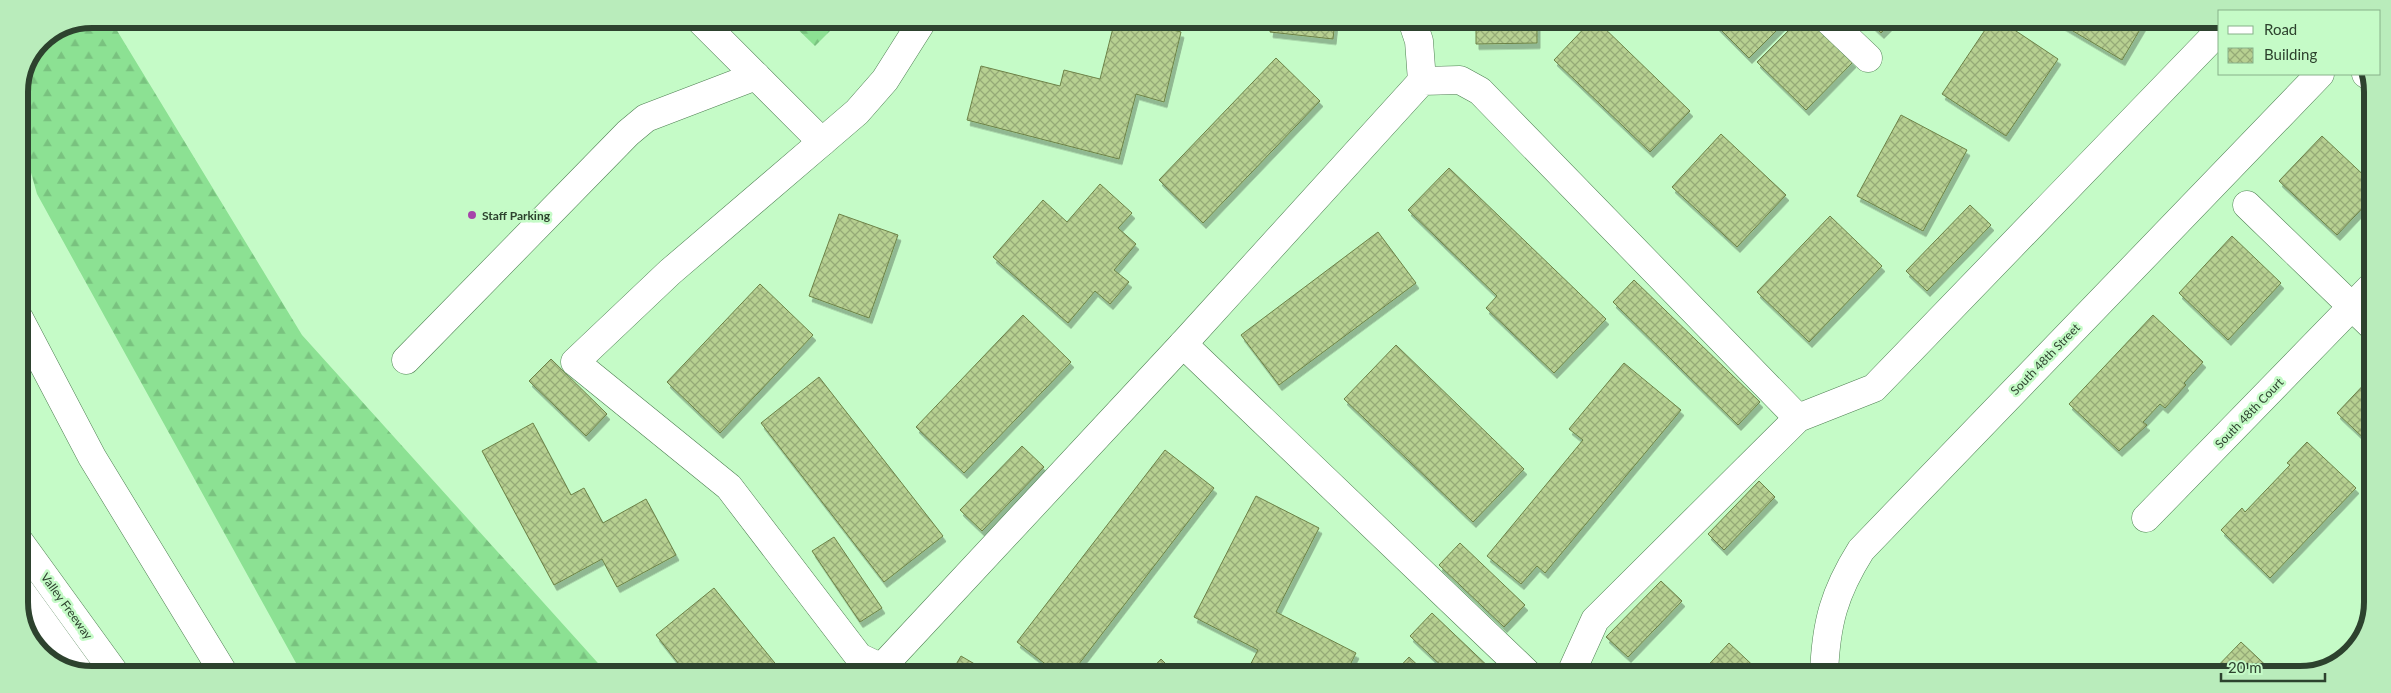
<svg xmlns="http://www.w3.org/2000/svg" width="2391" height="693" font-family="Lato,sans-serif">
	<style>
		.forest { fill: url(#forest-firs) }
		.building { fill: url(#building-cross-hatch); stroke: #6c8247; filter: url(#shadow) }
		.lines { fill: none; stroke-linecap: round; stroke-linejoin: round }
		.minor-casing { stroke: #4d7f51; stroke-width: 29 }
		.highway-casing { stroke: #4d7f51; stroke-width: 29 }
		.minor { stroke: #fff; stroke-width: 28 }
		.highway { stroke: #fff; stroke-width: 28 }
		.poi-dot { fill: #a644aa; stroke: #c5fbc7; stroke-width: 2 }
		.labels { text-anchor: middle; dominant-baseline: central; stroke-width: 5; stroke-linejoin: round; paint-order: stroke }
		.poi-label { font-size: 12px; font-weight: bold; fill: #2d422e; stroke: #c5fbc7; text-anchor: start }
		.street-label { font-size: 12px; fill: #2d422e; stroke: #c5fbc7 }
		.rim { fill: none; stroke: #2d422e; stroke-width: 6 }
	</style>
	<defs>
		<pattern id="forest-firs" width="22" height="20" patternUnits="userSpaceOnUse" patternTransform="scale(1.25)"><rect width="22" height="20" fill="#8ce193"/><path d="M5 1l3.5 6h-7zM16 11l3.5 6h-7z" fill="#79c27f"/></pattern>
		<pattern id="building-cross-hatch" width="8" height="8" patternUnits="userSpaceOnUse" patternTransform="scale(1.25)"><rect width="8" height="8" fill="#b7d091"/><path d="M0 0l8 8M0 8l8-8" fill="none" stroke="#95aa77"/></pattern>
		<filter id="shadow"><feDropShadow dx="3" dy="5.5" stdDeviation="0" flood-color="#0004"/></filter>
	</defs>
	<rect width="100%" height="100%" fill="#c5fbc7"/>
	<g class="forest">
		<path d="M 91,19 L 110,19 L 302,335 L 606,672 L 301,672 L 37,194 L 19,130 L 19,91 L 40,40 Z"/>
		<path d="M 788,20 L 841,20 L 815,46 Z"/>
	</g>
	<g class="building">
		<path d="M 1115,20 L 1132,20 L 1181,32 L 1164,102 L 1136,94 L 1119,159 L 967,120 L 981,66 L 1060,86 L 1064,70 L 1100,79 Z"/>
		<path d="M 1272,20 L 1335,20 L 1333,39 L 1270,32 Z"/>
		<path d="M 1476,20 L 1537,20 L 1537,43 L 1476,44 Z"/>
		<path d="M 1592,20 L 1596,20 L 1690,111 L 1650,152 L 1554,60 Z"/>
		<path d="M 1711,20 L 1786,21 L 1749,58 Z"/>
		<path d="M 1798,21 L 1810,21 L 1853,62 L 1806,110 L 1757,62 Z"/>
		<path d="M 1868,21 L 1893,21 L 1881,33 Z"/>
		<path d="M 1991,21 L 2001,21 L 2058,59 L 2006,136 L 1942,94 Z"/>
		<path d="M 2056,21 L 2145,21 L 2122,60 Z"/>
		<path d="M 1276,58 L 1320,101 L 1203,223 L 1159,180 Z"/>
		<path d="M 1901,115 L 1967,150 L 1923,231 L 1857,196 Z"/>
		<path d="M 1721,134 L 1786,195 L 1737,247 L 1672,187 Z"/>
		<path d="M 2322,136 L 2372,183 L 2372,198 L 2337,235 L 2279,181 Z"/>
		<path d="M 1449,168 L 1606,319 L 1554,373 L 1486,308 L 1497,296 L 1408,210 Z"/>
		<path d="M 1100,184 L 1132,213 L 1118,228 L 1136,244 L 1114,270 L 1129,282 L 1110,304 L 1095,291 L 1068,323 L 993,257 L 1043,200 L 1067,222 Z"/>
		<path d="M 1970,205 L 1991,225 L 1927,291 L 1906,271 Z"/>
		<path d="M 839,214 L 898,235 L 869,318 L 809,296 Z"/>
		<path d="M 1830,216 L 1882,266 L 1809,342 L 1757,292 Z"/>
		<path d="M 1378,232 L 1416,283 L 1279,385 L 1241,335 Z"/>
		<path d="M 2232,236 L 2281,283 L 2228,340 L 2179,293 Z"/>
		<path d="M 1634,280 L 1760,402 L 1738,425 L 1613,302 Z"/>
		<path d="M 760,284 L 813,335 L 720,433 L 667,382 Z"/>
		<path d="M 1023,315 L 1071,362 L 964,473 L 916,427 Z"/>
		<path d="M 2153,315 L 2203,362 L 2184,383 L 2186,385 L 2165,408 L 2160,404 L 2143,422 L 2147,425 L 2119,451 L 2069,404 Z"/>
		<path d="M 1396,345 L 1524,469 L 1473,522 L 1344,399 Z"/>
		<path d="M 551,359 L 607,414 L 586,436 L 529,381 Z"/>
		<path d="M 1624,363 L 1681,410 L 1545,573 L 1537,566 L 1521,584 L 1487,556 L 1583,440 L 1569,429 Z"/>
		<path d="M 819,377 L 943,536 L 884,582 L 761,423 Z"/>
		<path d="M 2371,377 L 2371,445 L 2337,413 Z"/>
		<path d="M 533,423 L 571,495 L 584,488 L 603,523 L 646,499 L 676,555 L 617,587 L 602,559 L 554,585 L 482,451 Z"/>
		<path d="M 2307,442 L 2356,488 L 2270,578 L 2221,530 L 2242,508 L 2245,512 L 2290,465 L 2287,463 Z"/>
		<path d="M 1022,446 L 1044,467 L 982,531 L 960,510 Z"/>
		<path d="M 1165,450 L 1214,488 L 1072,673 L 1057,673 L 1017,642 Z"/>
		<path d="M 1759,481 L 1775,497 L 1724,550 L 1708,534 Z"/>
		<path d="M 1256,496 L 1319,528 L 1276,612 L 1356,653 L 1346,673 L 1246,673 L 1258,650 L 1194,617 Z"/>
		<path d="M 834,537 L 882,608 L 860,622 L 812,551 Z"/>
		<path d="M 1460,543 L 1525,605 L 1504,627 L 1439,565 Z"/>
		<path d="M 1661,581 L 1682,601 L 1628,657 L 1606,637 Z"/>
		<path d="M 714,588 L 783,673 L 686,673 L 656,635 Z"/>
		<path d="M 1432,613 L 1495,673 L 1449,673 L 1410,636 Z"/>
		<path d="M 2241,642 L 2275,674 L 2210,674 Z"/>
		<path d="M 1729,643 L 1762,674 L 1700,674 Z"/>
		<path d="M 961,656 L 990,673 L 951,673 Z"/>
		<path d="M 1409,657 L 1426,673 L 1394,673 Z"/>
		<path d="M 1161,659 L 1175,673 L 1148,673 Z"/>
	</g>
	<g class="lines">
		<g class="minor-casing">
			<g id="minor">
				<path d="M 699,19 L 822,142 L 857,112 L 885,80 L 923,20"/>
				<path d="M 1412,20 L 1419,41 L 1422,81"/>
				<path d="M 1829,21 L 1868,58"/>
				<path d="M 2366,74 L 2368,75"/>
				<path d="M 822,142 L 670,272 L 575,362 L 729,487 L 859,657 L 893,673"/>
				<path d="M 2247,205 L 2371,325"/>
				<path d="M 1183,344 L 1527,673"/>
				<path d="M 406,360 L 628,133 L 646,118 L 756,76"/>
				<path d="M 2146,518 L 2371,287"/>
				<path d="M 882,667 L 1183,344 L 1422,81 L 1460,80 L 1480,91 L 1798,418"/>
				<path d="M 1571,673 L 1595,620 L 1798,418 L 1874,388 L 2220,30"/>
				<path d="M 1824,674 C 1826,623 1834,593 1861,550 L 2320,74"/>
			</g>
		</g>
		<g class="highway-casing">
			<g id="highway">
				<path d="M 19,318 L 92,457 L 223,672"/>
				<path d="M 19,541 L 114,672"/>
				<path d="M 19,589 L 79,672"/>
			</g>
		</g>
		<use href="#minor" class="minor"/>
		<use href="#highway" class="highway"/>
	</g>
	<circle class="poi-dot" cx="472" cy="215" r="5"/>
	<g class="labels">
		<g class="poi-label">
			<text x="482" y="215">Staff Parking</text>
		</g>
		<g class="street-label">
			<text transform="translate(2045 359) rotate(-46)">South 48th Street</text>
			<text transform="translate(2249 413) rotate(-46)">South 48th Court</text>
			<text transform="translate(67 606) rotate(54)">Valley Freeway</text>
		</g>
	</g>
	<path d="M0 0H2391V693H0ZM92 28H2300A64 64 0 0 1 2364 92V602A64 64 0 0 1 2300 666H92A64 64 0 0 1 28 602V92A64 64 0 0 1 92 28Z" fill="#b9ecbb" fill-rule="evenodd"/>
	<path class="rim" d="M92 28H2300A64 64 0 0 1 2364 92V602A64 64 0 0 1 2300 666H92A64 64 0 0 1 28 602V92A64 64 0 0 1 92 28Z"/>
	<rect x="2218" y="10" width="162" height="65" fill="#c5fbc7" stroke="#88b18a"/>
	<rect x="2228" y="26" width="25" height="8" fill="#ffffff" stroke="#88b18a"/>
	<text x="2264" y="35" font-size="15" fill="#2d422e">Road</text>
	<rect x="2228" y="48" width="25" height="15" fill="url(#building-cross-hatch)" stroke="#88b18a"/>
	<text x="2264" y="60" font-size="15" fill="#2d422e">Building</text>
	<path d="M2221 673v8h104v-8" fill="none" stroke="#2d422e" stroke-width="2.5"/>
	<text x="2228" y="673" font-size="15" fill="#2d422e" stroke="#c5fbc7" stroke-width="4" paint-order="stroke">20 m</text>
</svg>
